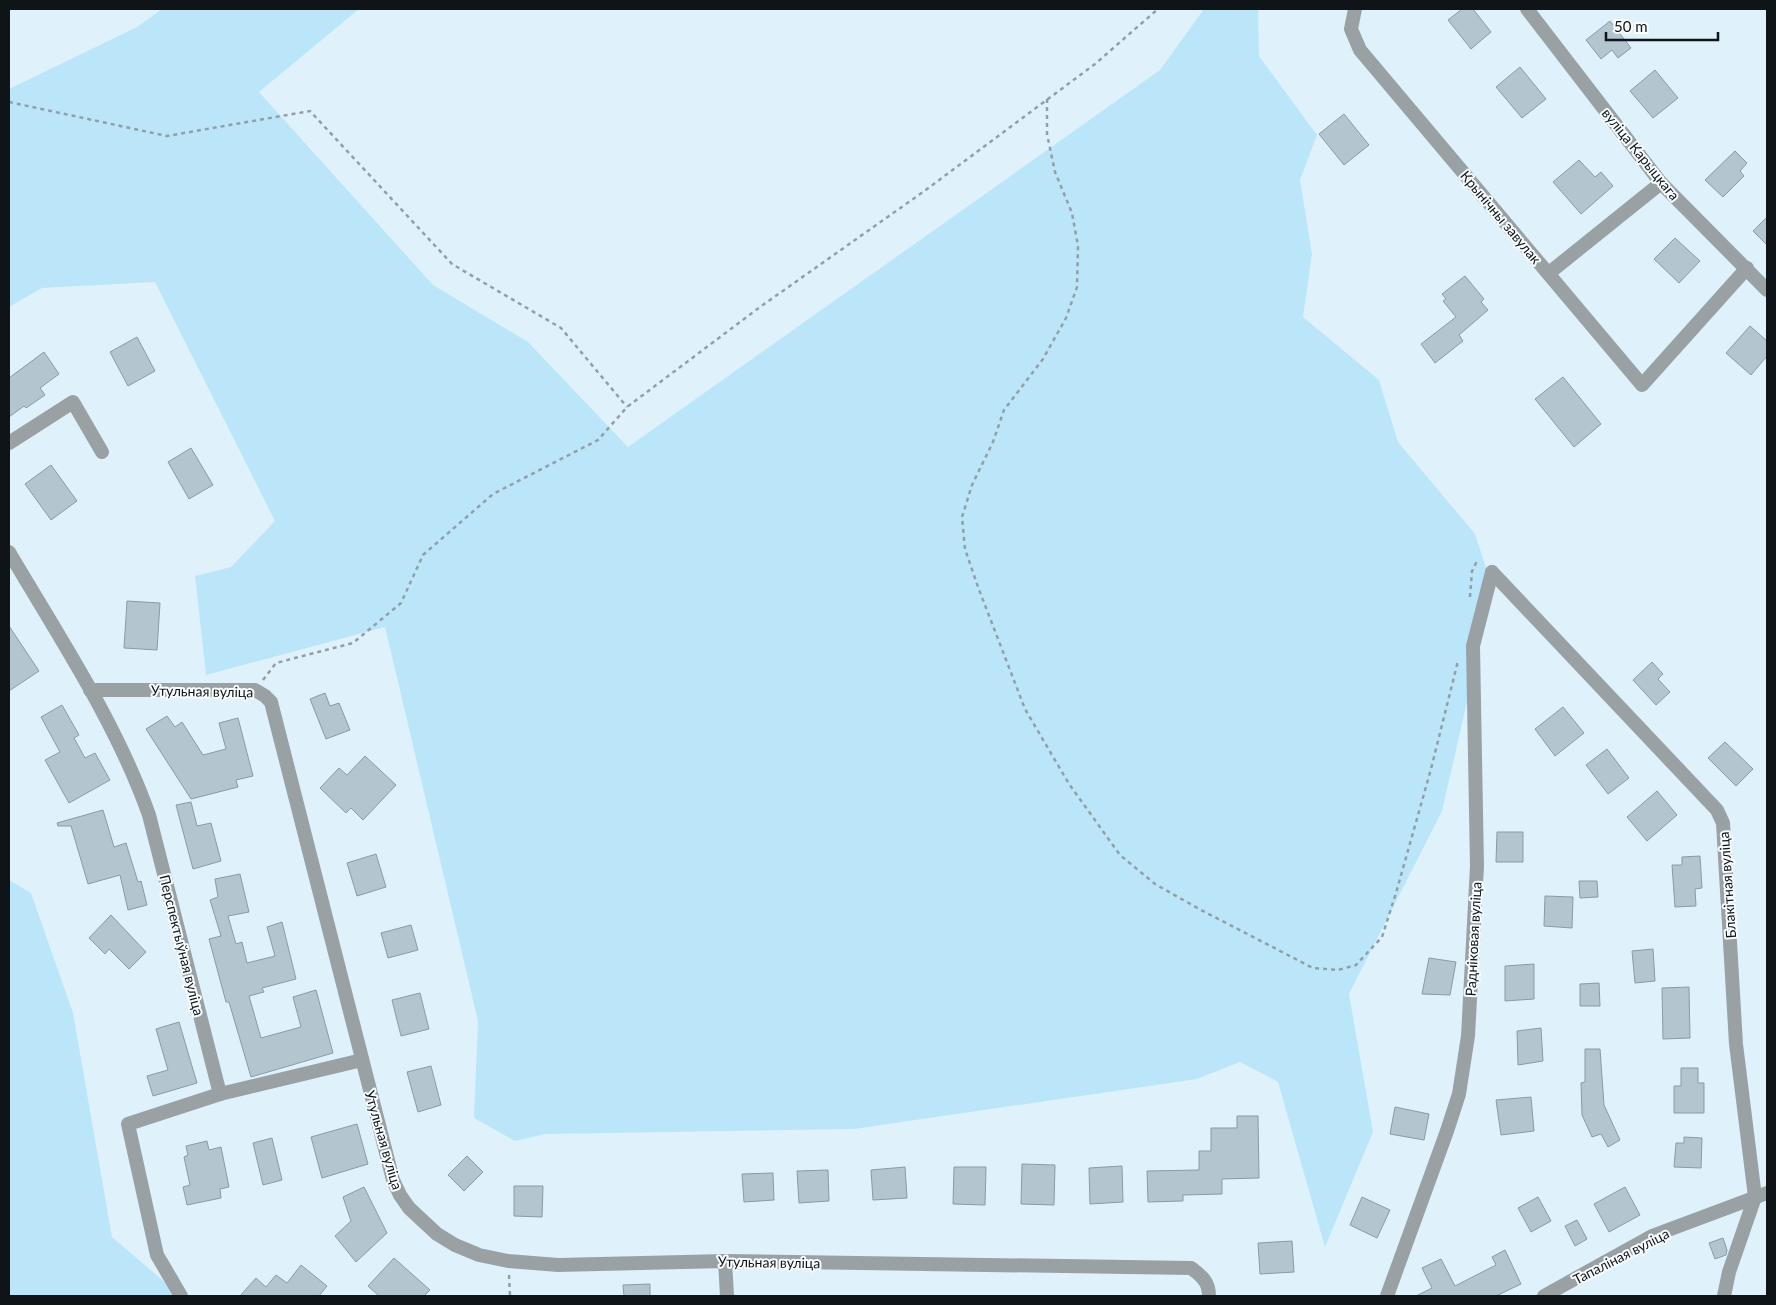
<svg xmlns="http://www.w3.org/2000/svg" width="1776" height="1305" font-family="Lato,sans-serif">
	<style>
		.green { fill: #bbe6fa }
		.building { fill: #b3c5ce; stroke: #899ba3 }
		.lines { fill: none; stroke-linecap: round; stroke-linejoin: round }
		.path { stroke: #919fa7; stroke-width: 2.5; stroke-dasharray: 4 4; stroke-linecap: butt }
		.minor { stroke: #99a1a5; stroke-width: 14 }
		.labels { text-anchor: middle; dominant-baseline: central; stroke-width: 4; stroke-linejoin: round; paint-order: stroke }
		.street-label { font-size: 14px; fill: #0e1417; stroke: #f9fdff }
	</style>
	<rect width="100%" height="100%" fill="#dff2fc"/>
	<g class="green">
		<path d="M 162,9 L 359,9 L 259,92 L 433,285 L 528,342 L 628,447 L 1160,70 L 1204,9 L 1258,9 L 1259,56 L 1317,135 L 1300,180 L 1312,254 L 1303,317 L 1379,380 L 1398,442 L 1475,534 L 1493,589 L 1442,811 L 1349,994 L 1373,1132 L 1325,1247 L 1278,1082 L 1240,1062 L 1197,1079 L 854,1129 L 545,1134 L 515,1141 L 474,1118 L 478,1021 L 385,627 L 206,675 L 195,576 L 231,567 L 275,521 L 155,282 L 42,288 L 9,307 L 9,89 L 137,27 Z"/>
		<path d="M 9,880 L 31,893 L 73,1013 L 112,1237 L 181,1296 L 9,1296 Z"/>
	</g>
	<g class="building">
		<path d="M 1462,9 L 1473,9 L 1491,32 L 1471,49 L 1448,20 Z"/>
		<path d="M 1610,21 L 1631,48 L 1618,58 L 1612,50 L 1601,59 L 1586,40 Z"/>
		<path d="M 1520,67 L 1546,99 L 1522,118 L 1496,87 Z"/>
		<path d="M 1655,70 L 1678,98 L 1653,118 L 1630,91 Z"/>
		<path d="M 1344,114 L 1369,145 L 1344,165 L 1319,134 Z"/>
		<path d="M 1735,151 L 1747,163 L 1740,171 L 1744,176 L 1723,197 L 1705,180 Z"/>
		<path d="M 1579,160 L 1595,177 L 1601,172 L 1613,186 L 1581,214 L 1553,182 Z"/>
		<path d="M 1767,217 L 1767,245 L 1753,231 Z"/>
		<path d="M 1675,238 L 1700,261 L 1679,283 L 1654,259 Z"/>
		<path d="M 1465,276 L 1484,299 L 1481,302 L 1488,310 L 1459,335 L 1463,341 L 1435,363 L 1421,344 L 1456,317 L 1443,301 L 1446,299 L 1442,294 Z"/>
		<path d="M 1750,326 L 1767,341 L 1767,356 L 1751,375 L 1726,353 Z"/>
		<path d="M 137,337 L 155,371 L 128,386 L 110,352 Z"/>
		<path d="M 44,352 L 59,374 L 40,388 L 45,395 L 26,408 L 24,406 L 9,417 L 9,378 Z"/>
		<path d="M 1563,377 L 1601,424 L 1574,447 L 1535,399 Z"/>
		<path d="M 191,448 L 213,485 L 189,499 L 168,462 Z"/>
		<path d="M 51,465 L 77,501 L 51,520 L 25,484 Z"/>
		<path d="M 127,601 L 160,603 L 157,650 L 124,648 Z"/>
		<path d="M 9,626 L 39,671 L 9,691 Z"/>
		<path d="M 1652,662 L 1663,674 L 1658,679 L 1670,692 L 1656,705 L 1633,680 Z"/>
		<path d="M 325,693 L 330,706 L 339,703 L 350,730 L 326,739 L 310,699 Z"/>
		<path d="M 62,705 L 79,735 L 74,738 L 85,758 L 95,753 L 110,780 L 69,803 L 45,760 L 60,752 L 41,717 Z"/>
		<path d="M 1563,707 L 1584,733 L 1555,756 L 1535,729 Z"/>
		<path d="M 167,716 L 175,727 L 182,722 L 203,755 L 226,749 L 219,723 L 238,718 L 253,776 L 236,780 L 238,787 L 191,799 L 146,729 Z"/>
		<path d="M 1725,742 L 1753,769 L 1736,786 L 1708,758 Z"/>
		<path d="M 1607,749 L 1629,778 L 1608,794 L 1586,765 Z"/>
		<path d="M 365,756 L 396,785 L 363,820 L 351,808 L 346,813 L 320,788 L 339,768 L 347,775 Z"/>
		<path d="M 1657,791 L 1677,815 L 1647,841 L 1627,817 Z"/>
		<path d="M 191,802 L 197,826 L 211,823 L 221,861 L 193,869 L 176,805 Z"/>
		<path d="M 103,810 L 114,847 L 126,843 L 138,882 L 141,881 L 147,905 L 128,910 L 120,875 L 88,884 L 71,826 L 58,826 L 57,823 Z"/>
		<path d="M 1497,832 L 1523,832 L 1523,862 L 1496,862 Z"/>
		<path d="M 376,854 L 386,887 L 357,896 L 347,863 Z"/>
		<path d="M 1700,856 L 1702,888 L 1695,889 L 1696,906 L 1675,907 L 1672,865 L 1682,865 L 1682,857 Z"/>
		<path d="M 240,874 L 249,912 L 228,916 L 236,944 L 242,942 L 247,963 L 275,956 L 267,927 L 282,922 L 296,979 L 262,988 L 264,992 L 249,996 L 261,1038 L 301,1027 L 293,997 L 316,990 L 333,1053 L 251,1077 L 229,1002 L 226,1002 L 209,939 L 221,936 L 210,900 L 218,897 L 215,879 Z"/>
		<path d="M 1579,881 L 1597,881 L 1598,897 L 1580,898 Z"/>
		<path d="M 1545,896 L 1573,897 L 1572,928 L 1544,926 Z"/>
		<path d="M 111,915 L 146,952 L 129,969 L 109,949 L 105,954 L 89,938 Z"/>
		<path d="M 411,925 L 418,950 L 388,958 L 381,933 Z"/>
		<path d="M 1653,949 L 1655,981 L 1635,983 L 1632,951 Z"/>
		<path d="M 1429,958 L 1456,962 L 1450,995 L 1422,994 Z"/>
		<path d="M 1534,964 L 1534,999 L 1505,1001 L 1505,966 Z"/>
		<path d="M 1599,983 L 1600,1006 L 1580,1006 L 1580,984 Z"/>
		<path d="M 1689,987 L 1690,1038 L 1663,1039 L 1662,988 Z"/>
		<path d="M 420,993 L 429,1029 L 401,1036 L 392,1000 Z"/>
		<path d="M 179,1022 L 197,1083 L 153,1096 L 147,1076 L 168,1070 L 156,1029 Z"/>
		<path d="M 1541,1028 L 1543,1061 L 1518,1065 L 1517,1031 Z"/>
		<path d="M 1585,1049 L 1600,1049 L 1604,1105 L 1620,1140 L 1608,1147 L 1601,1134 L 1592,1137 L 1582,1115 L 1581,1083 L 1585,1082 Z"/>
		<path d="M 431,1066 L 441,1105 L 418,1112 L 407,1072 Z"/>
		<path d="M 1681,1068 L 1698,1068 L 1698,1083 L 1704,1083 L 1704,1113 L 1674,1113 L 1674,1086 L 1681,1086 Z"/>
		<path d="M 1531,1097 L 1534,1131 L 1501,1135 L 1496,1100 Z"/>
		<path d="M 1395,1107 L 1429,1114 L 1424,1140 L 1390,1134 Z"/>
		<path d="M 1237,1116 L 1258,1116 L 1259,1178 L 1222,1179 L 1222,1194 L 1183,1195 L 1183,1201 L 1148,1202 L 1147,1171 L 1199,1170 L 1199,1151 L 1211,1151 L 1211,1128 L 1237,1128 Z"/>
		<path d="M 357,1124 L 368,1164 L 322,1178 L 311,1137 Z"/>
		<path d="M 1684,1137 L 1702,1138 L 1701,1168 L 1674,1167 L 1676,1143 L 1684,1143 Z"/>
		<path d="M 272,1138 L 282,1180 L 263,1185 L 253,1143 Z"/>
		<path d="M 207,1141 L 209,1150 L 221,1147 L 229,1187 L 220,1189 L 221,1198 L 187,1205 L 183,1187 L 190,1185 L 184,1157 L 188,1155 L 186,1146 Z"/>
		<path d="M 467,1156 L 483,1172 L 464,1191 L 448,1175 Z"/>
		<path d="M 1022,1164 L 1055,1165 L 1054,1205 L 1021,1204 Z"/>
		<path d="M 1122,1166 L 1123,1202 L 1090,1204 L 1089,1168 Z"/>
		<path d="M 905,1167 L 907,1198 L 873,1200 L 871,1170 Z"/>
		<path d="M 954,1167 L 986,1167 L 985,1205 L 953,1204 Z"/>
		<path d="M 828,1170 L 829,1201 L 799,1203 L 797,1171 Z"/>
		<path d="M 773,1173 L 774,1200 L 744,1202 L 742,1174 Z"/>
		<path d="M 514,1186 L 543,1186 L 542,1217 L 514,1216 Z"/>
		<path d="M 364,1187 L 387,1233 L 356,1262 L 335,1236 L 351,1221 L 343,1197 Z"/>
		<path d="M 1625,1187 L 1640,1215 L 1609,1232 L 1594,1204 Z"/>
		<path d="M 1362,1197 L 1390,1210 L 1377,1238 L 1350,1225 Z"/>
		<path d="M 1538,1197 L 1551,1221 L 1531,1232 L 1518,1208 Z"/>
		<path d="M 1577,1220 L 1587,1239 L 1575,1246 L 1565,1226 Z"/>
		<path d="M 1723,1238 L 1727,1250 L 1726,1255 L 1715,1259 L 1709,1243 Z"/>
		<path d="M 1292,1241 L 1294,1272 L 1260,1274 L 1258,1243 Z"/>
		<path d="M 1505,1250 L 1521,1284 L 1496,1296 L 1416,1296 L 1432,1288 L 1422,1268 L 1441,1259 L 1455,1286 L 1496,1265 L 1492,1257 Z"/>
		<path d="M 394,1258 L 430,1290 L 424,1296 L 379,1296 L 368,1286 Z"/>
		<path d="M 301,1265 L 327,1286 L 319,1296 L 240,1296 L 256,1278 L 266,1287 L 276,1275 L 287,1283 Z"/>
		<path d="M 650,1284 L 650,1296 L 624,1296 L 623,1285 Z"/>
	</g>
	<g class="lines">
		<g class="path">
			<path d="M 1047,99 L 1047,134 L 1055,172 L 1072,213 L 1078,246 L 1077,287 L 1066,318 L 1043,359 L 1004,410 L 993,442 L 972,485 L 962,517 L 965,549 L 978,587 L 1025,709 L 1069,784 L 1120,855 L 1155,884 L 1201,910 L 1313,968 L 1338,970 L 1356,965 L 1382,937 L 1396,893 L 1431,769 L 1458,661"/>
			<path d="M 9,102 L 167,136 L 310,111 L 452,264 L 561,328 L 627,407"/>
			<path d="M 1470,597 L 1472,571 L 1476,563 L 1480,565"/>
			<path d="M 263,680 L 276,663 L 353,643 L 401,603 L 423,555 L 493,494 L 598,440 L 627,407 L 760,307 L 923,192 L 1095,64 L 1158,9"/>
			<path d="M 509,1275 L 510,1296"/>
		</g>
		<g class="minor">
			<path d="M 1355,9 L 1351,29 L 1360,50 L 1642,385 L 1747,268"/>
			<path d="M 1527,9 L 1661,183 L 1767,290"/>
			<path d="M 1549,273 L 1661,183"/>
			<path d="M 9,443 L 73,402 L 102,452"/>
			<path d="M 9,552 C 59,637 116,722 149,815 L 220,1094 L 128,1124 L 157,1255 L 181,1296"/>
			<path d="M 1492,572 L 1717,810 L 1723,823 L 1736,1044 L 1755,1197 L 1729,1272 L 1724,1296"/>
			<path d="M 90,690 L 255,690 L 265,696 L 271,702 L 393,1180 L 400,1195 L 409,1208 L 437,1234 L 455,1245 L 479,1255 L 508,1261 L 558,1265 L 725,1261 L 1191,1268 C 1202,1276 1209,1282 1209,1296"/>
			<path d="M 220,1094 L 362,1060"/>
			<path d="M 725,1261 L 727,1296"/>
			<path d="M 1387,1296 L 1447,1131 L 1459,1094 L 1468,1036 L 1477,866 L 1473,646 L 1492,572"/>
			<path d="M 1544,1296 L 1652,1236 L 1767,1193"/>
		</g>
	</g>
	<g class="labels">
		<g class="street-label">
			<text transform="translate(1641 154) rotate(51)">вуліца Карыцкага</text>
			<text transform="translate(1501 217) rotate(50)">Крынічны завулак</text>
			<text transform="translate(202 691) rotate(1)">Утульная вуліца</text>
			<text transform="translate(1727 885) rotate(-94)">Блакітная вуліца</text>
			<text transform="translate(1473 939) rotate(-87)">Радніковая вуліца</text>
			<text transform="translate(182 945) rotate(76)">Перспектыўная вуліца</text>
			<text transform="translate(384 1140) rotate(74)">Утульная вуліца</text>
			<text transform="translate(1621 1256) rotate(-27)">Тапаліная вуліца</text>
			<text transform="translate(769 1262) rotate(1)">Утульная вуліца</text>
		</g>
	</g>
	<rect width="1776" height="1305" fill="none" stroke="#0e1417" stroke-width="20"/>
	<path d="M1606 32v8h112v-8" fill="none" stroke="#0e1417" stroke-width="2.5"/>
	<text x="1614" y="32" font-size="15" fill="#0e1417" stroke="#f9fdff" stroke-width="4" paint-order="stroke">50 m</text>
</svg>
